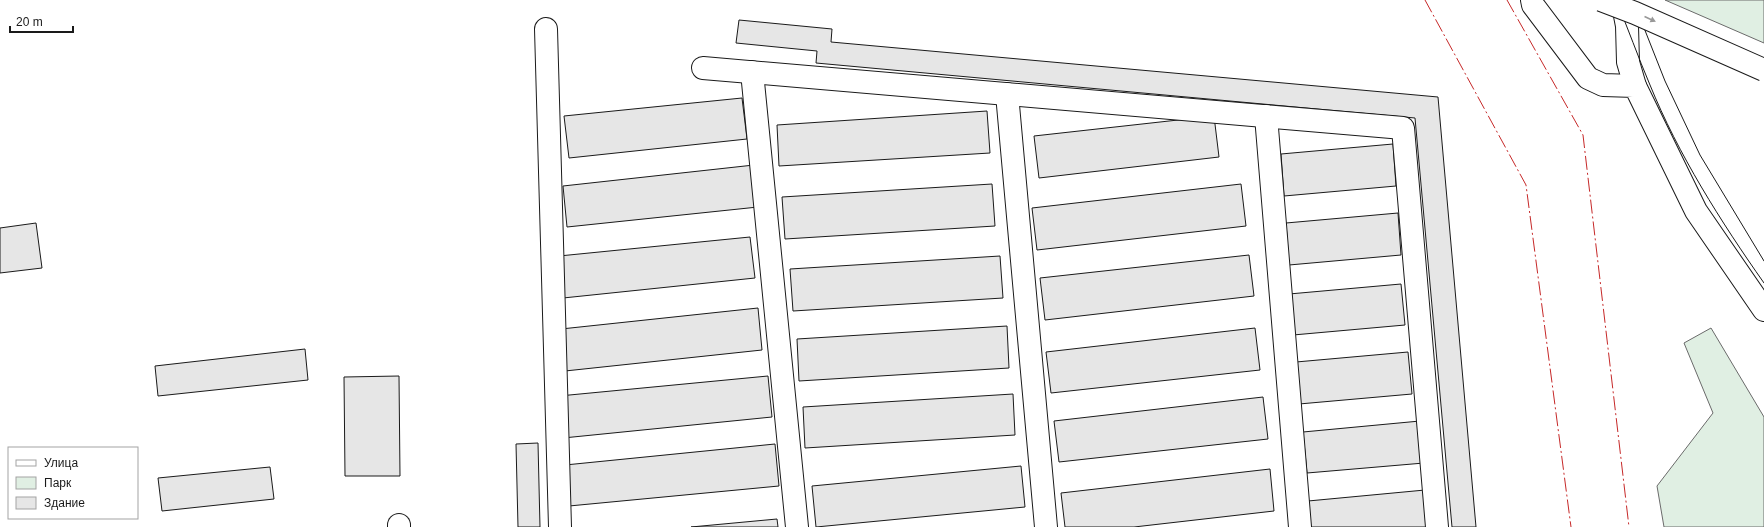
<svg xmlns="http://www.w3.org/2000/svg" width="1764" height="527" font-family="Arial,sans-serif">
	<style>
		.green { fill: #e0efe3; stroke: #6a6a6a }
		.building { fill: #e6e6e6; stroke: #1a1a1a }
		.lines { fill: none; stroke-linecap: round; stroke-linejoin: round }
		.minor-casing { stroke: #1a1a1a; stroke-width: 24 }
		.minor { stroke: #fff; stroke-width: 22 }
		.tram { stroke: #1a1a1a; stroke-width: 1 }
		.major-bridge-casing { stroke: #1a1a1a; stroke-width: 24; stroke-linecap: butt }
		.major-bridge { stroke: #fff; stroke-width: 22 }
		.power { stroke: #c62828; stroke-width: 1; stroke-dasharray: 14 3 2 3; stroke-linecap: butt }
		.oneway { fill: #989898 }
	</style>
	<rect width="100%" height="100%" fill="#fff"/>
	<g class="green">
		<path d="M 1665,0 L 1764,0 L 1764,43 Z"/>
		<path d="M 1711,328 L 1764,417 L 1764,527 L 1664,527 L 1657,486 L 1713,413 L 1684,343 Z"/>
	</g>
	<g class="building">
		<path d="M 739,20 L 832,29 L 831,42 L 1438,97 L 1476,527 L 1452,527 L 1415,118 L 816,63 L 817,51 L 736,43 Z"/>
		<path d="M 742,98 L 747,139 L 569,158 L 564,116 Z"/>
		<path d="M 987,111 L 990,153 L 779,166 L 777,125 Z"/>
		<path d="M 1214,116 L 1219,157 L 1039,178 L 1034,136 Z"/>
		<path d="M 1393,144 L 1396,186 L 1284,196 L 1281,154 Z"/>
		<path d="M 754,165 L 758,207 L 567,227 L 563,186 Z"/>
		<path d="M 992,184 L 995,226 L 785,239 L 782,197 Z"/>
		<path d="M 1241,184 L 1246,226 L 1037,250 L 1032,208 Z"/>
		<path d="M 1398,213 L 1401,255 L 1289,265 L 1286,223 Z"/>
		<path d="M 36,223 L 42,268 L 0,273 L 0,228 Z"/>
		<path d="M 750,237 L 755,278 L 563,298 L 559,256 Z"/>
		<path d="M 1249,255 L 1254,296 L 1045,320 L 1040,278 Z"/>
		<path d="M 1000,256 L 1003,298 L 793,311 L 790,269 Z"/>
		<path d="M 1401,284 L 1405,325 L 1293,335 L 1289,294 Z"/>
		<path d="M 758,308 L 762,350 L 565,371 L 561,329 Z"/>
		<path d="M 1007,326 L 1009,368 L 799,381 L 797,339 Z"/>
		<path d="M 1255,328 L 1260,370 L 1051,393 L 1046,352 Z"/>
		<path d="M 305,349 L 308,380 L 158,396 L 155,366 Z"/>
		<path d="M 1408,352 L 1412,394 L 1299,404 L 1296,362 Z"/>
		<path d="M 399,376 L 400,476 L 345,476 L 344,377 Z"/>
		<path d="M 768,376 L 772,417 L 563,438 L 559,396 Z"/>
		<path d="M 1013,394 L 1015,435 L 805,448 L 803,407 Z"/>
		<path d="M 1263,397 L 1268,439 L 1059,462 L 1054,421 Z"/>
		<path d="M 1420,421 L 1424,463 L 1307,473 L 1303,432 Z"/>
		<path d="M 538,443 L 540,527 L 518,527 L 516,444 Z"/>
		<path d="M 775,444 L 779,486 L 569,506 L 565,465 Z"/>
		<path d="M 1021,466 L 1025,507 L 816,527 L 812,486 Z"/>
		<path d="M 270,467 L 274,499 L 162,511 L 158,478 Z"/>
		<path d="M 1270,469 L 1274,511 L 1134,527 L 1065,527 L 1061,493 Z"/>
		<path d="M 1425,490 L 1429,527 L 1310,527 L 1308,501 Z"/>
		<path d="M 777,519 L 778,527 L 691,527 Z"/>
	</g>
	<g class="lines">
		<g class="minor-casing">
			<g id="minor">
				<path d="M 1532,0 L 1533,5 L 1588,78 L 1603,85 L 1635,86 L 1696,211 L 1764,310"/>
				<path d="M 1622,0 L 1627,26 L 1628,62 L 1635,86"/>
				<path d="M 546,29 L 560,527"/>
				<path d="M 703,68 L 1403,128 L 1437,527"/>
				<path d="M 752,72 L 797,527"/>
				<path d="M 1007,94 L 1046,527"/>
				<path d="M 1266,116 L 1300,527"/>
				<path d="M 399,525 L 399,527"/>
			</g>
		</g>
		<use href="#minor" class="minor"/>
		<g class="tram">
			<path d="M 1616,0 C 1628,28 1638,57 1650,85 C 1678,154 1721,222 1764,283"/>
			<path d="M 1633,0 L 1665,81 L 1700,155 L 1764,261"/>
		</g>
		<g class="major-bridge-casing">
			<path id="major-bridge" d="M 1601,0 L 1635,13 L 1764,70"/>
		</g>
		<use href="#major-bridge" class="major-bridge"/>
		<g class="power">
			<path d="M 1425,0 L 1526,185 L 1571,527"/>
			<path d="M 1507,0 L 1583,135 L 1629,527"/>
		</g>
	</g>
	<defs><path id="oneway-solid" d="M-6-.8H1V-3.2L6.5 0L1 3.2V.8H-6Z"/></defs>
	<use class="oneway" href="#oneway-solid" transform="translate(1650 19) rotate(24)"/>
	<rect x="8" y="447" width="130" height="72" fill="#ffffff" stroke="#a3a3a3"/>
	<rect x="16" y="460" width="20" height="6" fill="#ffffff" stroke="#a3a3a3"/>
	<text x="44" y="467" font-size="12" fill="#1a1a1a">Улица</text>
	<rect x="16" y="477" width="20" height="12" fill="#e0efe3" stroke="#a3a3a3"/>
	<text x="44" y="487" font-size="12" fill="#1a1a1a">Парк</text>
	<rect x="16" y="497" width="20" height="12" fill="#e6e6e6" stroke="#a3a3a3"/>
	<text x="44" y="507" font-size="12" fill="#1a1a1a">Здание</text>
	<path d="M10 26v6h63v-6" fill="none" stroke="#1a1a1a" stroke-width="2"/>
	<text x="16" y="26" font-size="12" fill="#1a1a1a" stroke="#ffffff" stroke-width="3" paint-order="stroke">20 m</text>
</svg>
